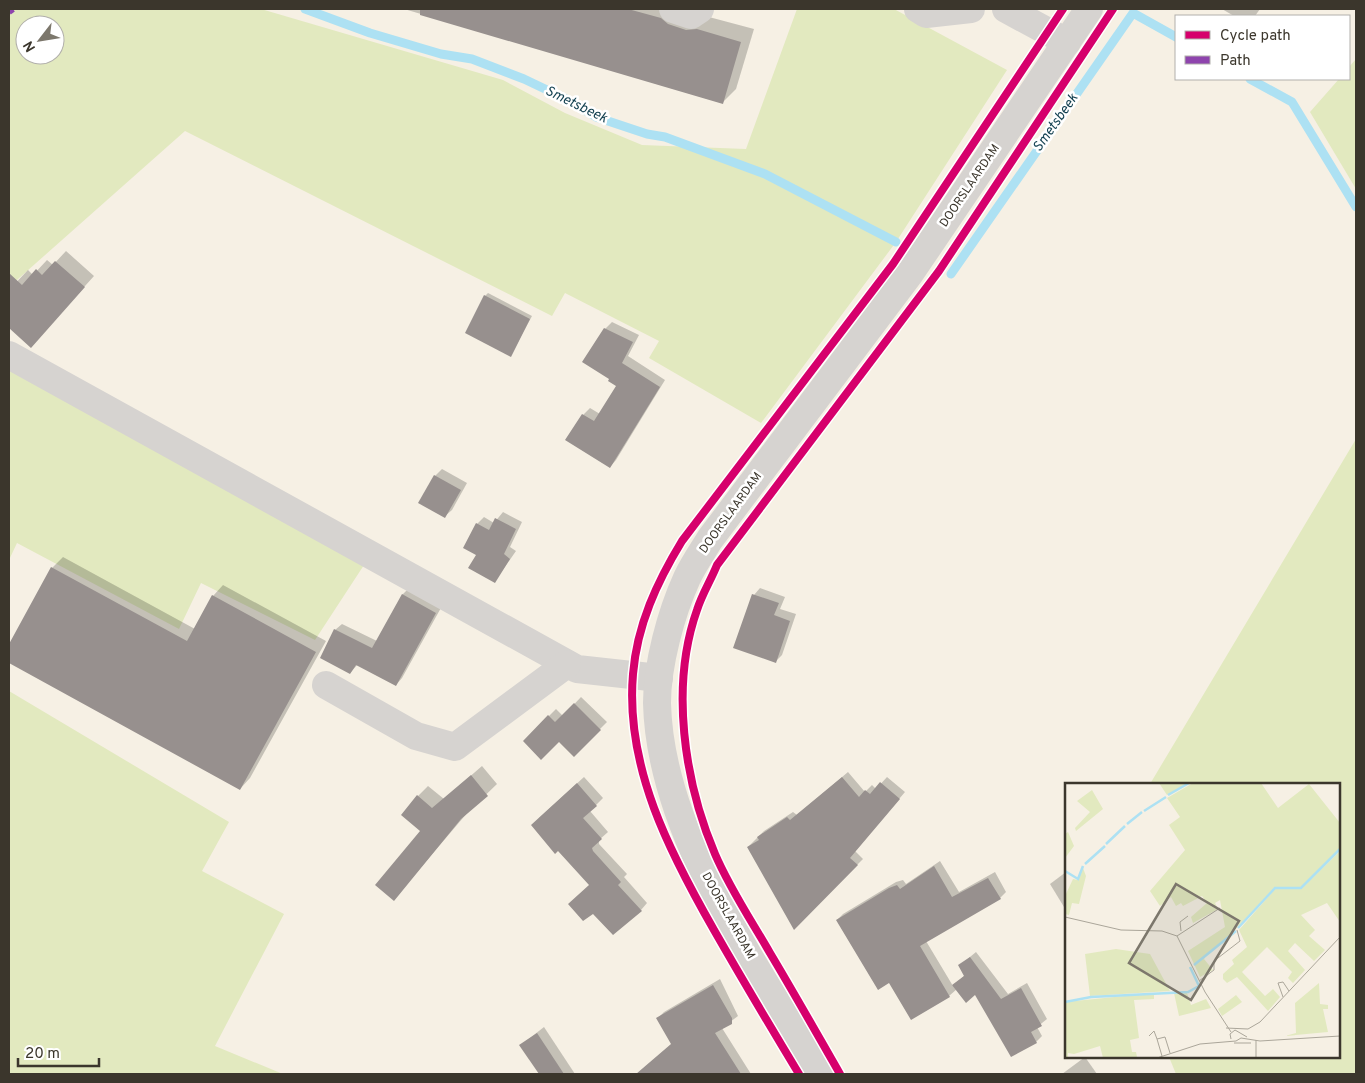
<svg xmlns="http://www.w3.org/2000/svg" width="1365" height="1083" font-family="Overpass,sans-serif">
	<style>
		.green { fill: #e2e9bf; fill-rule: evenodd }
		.shadow { fill: #0003 }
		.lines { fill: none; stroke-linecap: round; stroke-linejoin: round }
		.stream { stroke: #ade1f3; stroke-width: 9 }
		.building { fill: #97908e }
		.minor { stroke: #d6d3d0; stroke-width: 28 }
		.quiet { stroke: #8e44ad; stroke-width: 6; stroke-dasharray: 12 6; stroke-linecap: butt }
		.cycleway-casing { stroke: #fff; stroke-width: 11 }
		.cycleway { stroke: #d6006c; stroke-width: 8 }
		.labels { text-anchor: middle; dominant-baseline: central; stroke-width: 5; stroke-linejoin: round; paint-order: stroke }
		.street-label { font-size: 12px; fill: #3b362c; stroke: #fff }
		.water-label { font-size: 14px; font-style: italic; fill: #113f4f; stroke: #fff }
		.inset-river { fill: none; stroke: #ade1f3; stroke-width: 2.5 }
		.inset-road { fill: none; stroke: #aba69a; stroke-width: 1 }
		.view { fill: #7c776c; fill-opacity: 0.15; stroke: #7c776c; stroke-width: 2.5 }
		.inset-edge { fill: none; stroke: #3b362c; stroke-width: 2.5 }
	</style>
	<rect width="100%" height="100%" fill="#f6f0e4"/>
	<g class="green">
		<path d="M 9,9 L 261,9 L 503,80 L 565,113 L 642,145 L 746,149 L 797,9 L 894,9 L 1007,70 L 896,242 L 761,423 L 649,358 L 659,341 L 565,293 L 552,316 L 185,131 L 9,287 ZM 25,25 L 55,25 L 55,55 L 25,55 Z"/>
		<path d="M 1356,59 L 1356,189 L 1310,112 L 1339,79 L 1349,79 L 1349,67 Z"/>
		<path d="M 9,367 L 364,565 L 315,640 L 201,583 L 179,629 L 17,543 L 9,560 Z"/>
		<path d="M 1356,439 L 1356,1074 L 1176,1074 L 1169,1057 L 1339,1057 L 1339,784 L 1150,784 Z"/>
		<path d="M 9,691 L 229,822 L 202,871 L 284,914 L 215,1046 L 283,1074 L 9,1074 Z"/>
	</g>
	<g class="shadow">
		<path d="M 404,9 L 679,9 L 754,29 L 736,89 L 722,103 Z"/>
		<path d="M 1222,9 L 1260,9 L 1255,16 L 1234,16 Z"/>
		<path d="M 66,251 L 94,276 L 31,346 L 9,325 L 9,290 L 28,270 L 33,275 L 47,260 L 53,265 Z"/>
		<path d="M 488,293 L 532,316 L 511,355 L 485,296 Z"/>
		<path d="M 612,322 L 639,335 L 628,356 L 665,380 L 616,460 L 610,467 L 583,415 L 590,408 L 600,414 L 618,386 L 605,329 Z"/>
		<path d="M 442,469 L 467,483 L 452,510 L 445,516 L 435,476 Z"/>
		<path d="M 503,512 L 522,522 L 510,547 L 516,551 L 495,581 L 478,554 L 477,524 L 484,517 L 494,523 Z"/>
		<path d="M 63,557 L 195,629 L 213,596 L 223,585 L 326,641 L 250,778 L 240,789 L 9,662 L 9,647 L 52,568 Z"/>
		<path d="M 409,588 L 442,606 L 402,678 L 396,685 L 358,664 L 350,673 L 335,630 L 342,624 L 377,641 L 403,594 Z"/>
		<path d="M 760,588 L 785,597 L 780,609 L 796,614 L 782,655 L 775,662 L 754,595 Z"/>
		<path d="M 581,697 L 607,722 L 574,755 L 559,741 L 524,741 L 556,709 L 563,716 Z"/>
		<path d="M 482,766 L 497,784 L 468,812 L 394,899 L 422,830 L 418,796 L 428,786 L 444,799 Z"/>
		<path d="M 848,772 L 865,792 L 872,785 L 876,789 L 887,777 L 905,792 L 855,851 L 863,859 L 794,928 L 748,847 L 764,831 L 793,812 L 797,815 Z"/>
		<path d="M 584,777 L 603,798 L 590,811 L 608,832 L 599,840 L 599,844 L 627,874 L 624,877 L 647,903 L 641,910 L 591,885 L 539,818 Z"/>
		<path d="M 940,861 L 959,892 L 995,872 L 1006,892 L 1000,898 L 926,941 L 953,986 L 965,975 L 959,966 L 976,952 L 1008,994 L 1027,983 L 1047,1019 L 1037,1027 L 1042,1036 L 1036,1042 L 975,993 L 957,989 L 949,996 L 889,982 L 837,920 L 843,914 L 896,882 L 903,880 L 906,884 Z"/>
		<path d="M 1066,872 L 1066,906 L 1064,907 L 1050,884 Z"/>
		<path d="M 720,979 L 738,1016 L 722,1028 L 751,1074 L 637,1074 L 672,1044 L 658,1018 L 664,1012 Z"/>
		<path d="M 544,1027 L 575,1074 L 541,1074 L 521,1045 Z"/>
		<path d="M 1085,1057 L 1097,1074 L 1062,1074 Z"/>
	</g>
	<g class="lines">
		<g class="stream">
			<path d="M 305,9 L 370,33 L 441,54 L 472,59 L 524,79 L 566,99 L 596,117 L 647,134 L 665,137 L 765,174 L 896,242"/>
			<path d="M 1250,79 L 1292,102 L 1356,207"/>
			<path d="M 951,274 L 1133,13 L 1176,37"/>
		</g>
	</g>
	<g class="building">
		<path d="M 420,9 L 628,9 L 661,18 L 668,24 L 686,30 L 697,29 L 741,42 L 723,104 L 420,15 Z"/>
		<path d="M 55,261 L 85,287 L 31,348 L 9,328 L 9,273 L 22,285 L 36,269 L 42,275 Z"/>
		<path d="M 484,295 L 530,319 L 511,357 L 465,333 Z"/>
		<path d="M 604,328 L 633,342 L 622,363 L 660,387 L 610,468 L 565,440 L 582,414 L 594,421 L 616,386 L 608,381 L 609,379 L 582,362 Z"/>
		<path d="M 434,475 L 461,490 L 445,518 L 418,503 Z"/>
		<path d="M 495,518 L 516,529 L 504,554 L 510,559 L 495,583 L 468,568 L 476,555 L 463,548 L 476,523 L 489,530 Z"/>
		<path d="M 51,567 L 187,641 L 212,595 L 316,652 L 240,790 L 9,663 L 9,644 Z"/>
		<path d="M 402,594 L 436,613 L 396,686 L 356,665 L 350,674 L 320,658 L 334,629 L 372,648 Z"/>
		<path d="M 752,594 L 779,603 L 774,615 L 790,621 L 776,663 L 733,648 Z"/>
		<path d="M 574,703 L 601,730 L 574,757 L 559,742 L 541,760 L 523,741 L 548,715 L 555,722 Z"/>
		<path d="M 471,775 L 488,796 L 461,819 L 394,901 L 375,885 L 420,831 L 401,815 L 417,795 L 432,808 Z"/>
		<path d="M 842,777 L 859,797 L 865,790 L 870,794 L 880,782 L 900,799 L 850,858 L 858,865 L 794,930 L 747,847 L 759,840 L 757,837 L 787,817 L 790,820 Z"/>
		<path d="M 577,783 L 597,806 L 583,818 L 602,839 L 592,848 L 593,851 L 621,882 L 618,885 L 642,911 L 613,935 L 593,914 L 583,921 L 568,904 L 589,885 L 558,851 L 555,854 L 531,825 Z"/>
		<path d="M 934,866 L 952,897 L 988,878 L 1001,899 L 920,946 L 950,997 L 911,1020 L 889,983 L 878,990 L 836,920 L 889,888 L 897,885 L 900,889 Z"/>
		<path d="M 970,957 L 1001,999 L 1021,988 L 1042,1026 L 1031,1032 L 1037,1043 L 1011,1057 L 975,995 L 966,1003 L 952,985 L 964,976 L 958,965 Z"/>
		<path d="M 713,985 L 732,1018 L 732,1024 L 715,1033 L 741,1074 L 636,1074 L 671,1044 L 656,1018 Z"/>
		<path d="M 537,1033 L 564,1074 L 539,1074 L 519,1045 Z"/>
	</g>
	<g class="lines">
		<g class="minor">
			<path d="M 673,9 L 691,15 L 700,9"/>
			<path d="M 918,9 L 926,14 L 971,9"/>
			<path d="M 1006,9 L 1067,42"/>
			<path d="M 9,355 L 577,669 L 659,678"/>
			<path d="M 326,685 L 416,736 L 455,747 L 567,664"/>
			<path d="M 820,1074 C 756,965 660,833 657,703 C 657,665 671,613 687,578 C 693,565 702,552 710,539 L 911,272 L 1089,9"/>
		</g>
		<path class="quiet" d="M 9,12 L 13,9"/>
		<g class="cycleway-casing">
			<g id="cycleway">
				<path d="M 799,1074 C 770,1026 742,979 714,930 C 670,853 625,767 633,674 C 637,625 657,582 682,541 L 893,264 L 1063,9"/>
				<path d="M 840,1074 C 817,1034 794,993 770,953 C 751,920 730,889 715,854 C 684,781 670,686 697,610 C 702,594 711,580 717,565 L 939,271 L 1113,9"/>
			</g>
		</g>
		<use href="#cycleway" class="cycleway"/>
	</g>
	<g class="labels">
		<g class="street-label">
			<text transform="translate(970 186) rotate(-56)">DOORSLAARDAM</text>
			<text transform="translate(731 513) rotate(-54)">DOORSLAARDAM</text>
			<text transform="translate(728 916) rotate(61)">DOORSLAARDAM</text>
		</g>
		<g class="water-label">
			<text transform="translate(576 105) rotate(26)">Smetsbeek</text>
			<text transform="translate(1056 123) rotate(-55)">Smetsbeek</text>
		</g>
	</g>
	<g transform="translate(1065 783)">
		<rect width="275" height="275" fill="#f6f0e4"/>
		<path d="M 94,0 L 123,0 L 102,12 ZM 128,0 L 196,0 L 213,25 L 244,1 L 275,40 L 275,65 L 236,104 L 209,105 L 167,150 L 143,170 L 139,176 L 148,187 L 135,194 L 123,168 L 160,144 L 155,117 L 150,120 L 153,126 L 128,140 L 126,134 L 142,120 L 137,113 L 118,123 L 116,120 L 111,123 L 106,114 L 95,123 L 85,108 L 120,67 L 104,42 L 115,34 L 102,15 ZM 27,7 L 38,26 L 11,48 L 10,45 L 25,29 L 12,18 ZM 3,49 L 9,63 L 0,75 L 0,51 ZM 275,68 L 275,139 L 262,120 L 236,132 L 250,147 L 244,153 L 260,167 L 249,178 L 230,160 L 223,168 L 240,187 L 228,200 L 223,195 L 227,189 L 202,164 L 177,189 L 200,213 L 208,206 L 215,214 L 203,228 L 172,194 L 162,200 L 158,196 L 158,191 L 169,181 L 167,177 L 182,164 L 174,147 L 210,106 L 236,106 ZM 18,85 L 21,93 L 14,121 L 7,120 L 4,132 L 0,131 L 0,113 L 8,96 L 13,97 ZM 51,166 L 85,171 L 105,208 L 25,213 L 20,171 ZM 254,200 L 255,221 L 263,222 L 263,226 L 258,226 L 263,249 L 220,253 L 231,250 L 230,220 ZM 89,210 L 89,216 L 69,217 L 74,255 L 65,257 L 67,269 L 71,269 L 72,274 L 76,275 L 38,275 L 35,263 L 9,271 L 3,270 L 3,275 L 0,275 L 0,219 ZM 109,210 L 122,210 L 126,222 L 141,216 L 146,225 L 114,233 ZM 171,212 L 177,219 L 157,233 L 153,226 Z" fill="#e2e9bf"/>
		<path class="inset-river" d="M 103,12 L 124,0M 79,28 L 101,14M 62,41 L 77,29M 41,61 L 60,43M 20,81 L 40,63M 0,88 L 13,96 L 18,83M 173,145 L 210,105 L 236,105 L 275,66M 129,182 L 171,148M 0,219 L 26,214 L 123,209 L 134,203 L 125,184"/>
		<path class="inset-road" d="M 0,134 L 56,147 L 97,148 L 112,153 L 140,209 L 166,249M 116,148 L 115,139 L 123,133M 112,153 L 155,125M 134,198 L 149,187 L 149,178 L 175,158 L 172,147M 218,214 L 213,200 L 218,199 L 224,208M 161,245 L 183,246 L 195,239 L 275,154M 84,253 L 89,248 L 92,256 L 100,254 L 105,270M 92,256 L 97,273M 166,256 L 165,251 L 170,247 L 182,254M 191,257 L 191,275M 169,260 L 186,260M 92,275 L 135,261 L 171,258 L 176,255 L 195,258 L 275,253"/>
		<path class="view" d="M 111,101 L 174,138 L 126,217 L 64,180 Z"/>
		<rect width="275" height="275" class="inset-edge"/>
	</g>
	<rect width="1365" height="1083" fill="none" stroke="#3b362c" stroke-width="20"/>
	<rect x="1175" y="15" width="175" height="65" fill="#ffffff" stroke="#b1afab"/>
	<rect x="1185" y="31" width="25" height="8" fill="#d6006c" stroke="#b1afab"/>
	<text x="1220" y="40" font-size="15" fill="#3b362c">Cycle path</text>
	<rect x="1185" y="56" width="25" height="8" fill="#8e44ad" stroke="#b1afab"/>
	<text x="1220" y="65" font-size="15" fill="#3b362c">Path</text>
	<g transform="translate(40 40) rotate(239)"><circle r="24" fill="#ffffff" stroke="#b1afab"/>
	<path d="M0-4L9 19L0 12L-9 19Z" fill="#7c776c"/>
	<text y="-8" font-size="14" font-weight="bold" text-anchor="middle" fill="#3b362c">N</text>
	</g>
	<path d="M18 1058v8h81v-8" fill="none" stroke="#3b362c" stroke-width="2.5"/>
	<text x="25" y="1058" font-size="15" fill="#3b362c" stroke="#ffffff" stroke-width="4" paint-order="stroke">20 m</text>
</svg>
